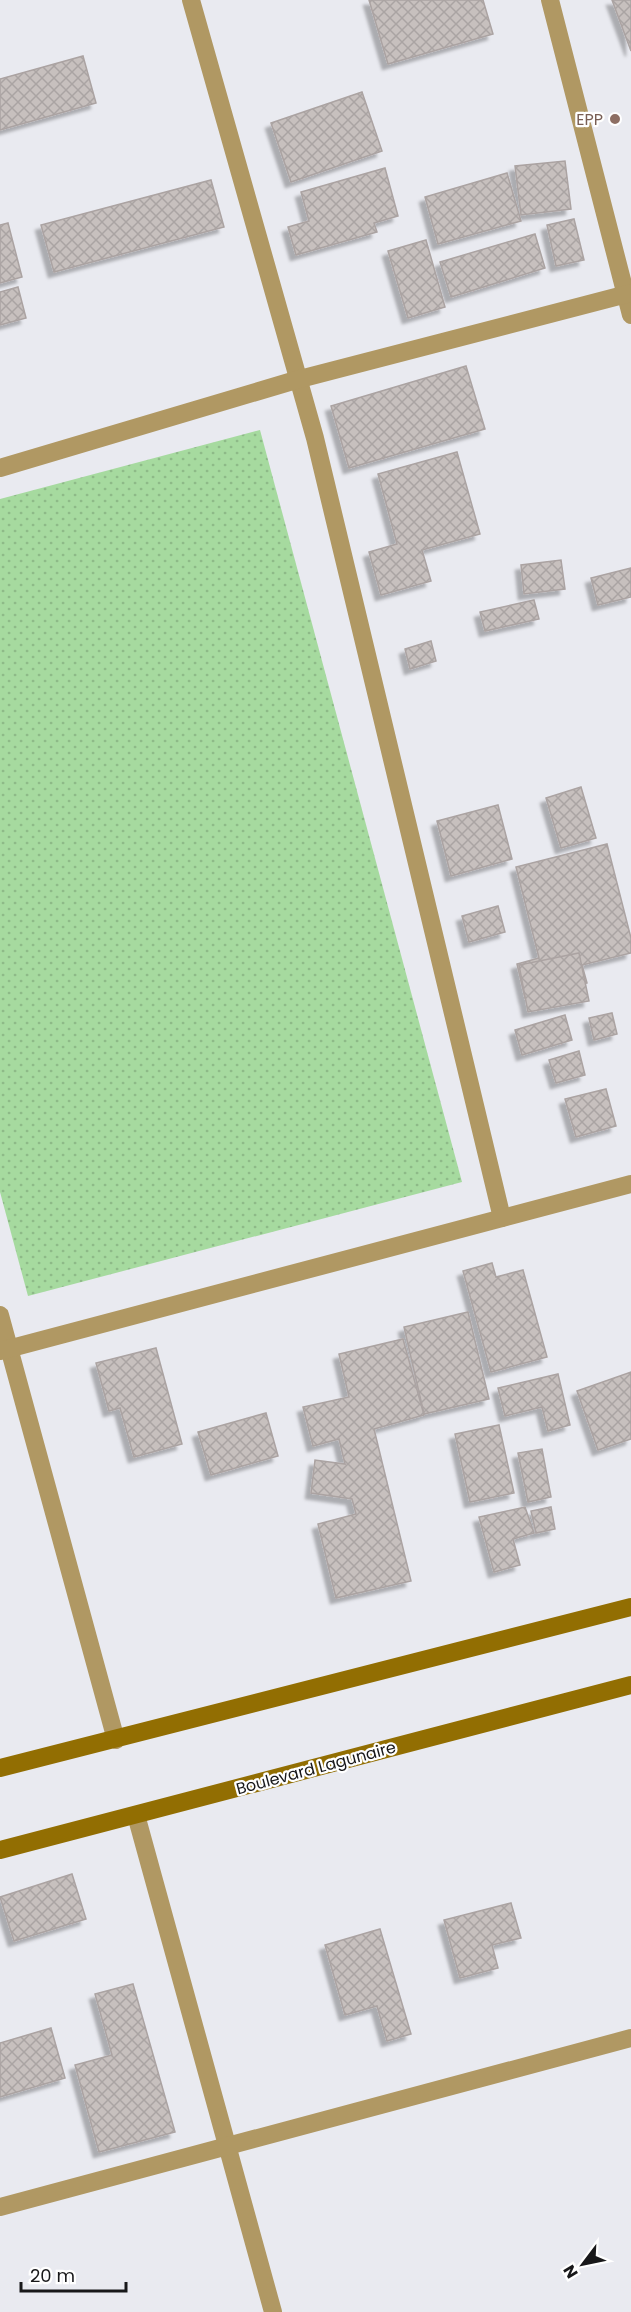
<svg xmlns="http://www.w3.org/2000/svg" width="631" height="2312" font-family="Poppins,sans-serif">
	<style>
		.park { fill: url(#park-dots) }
		.building { fill: url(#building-cross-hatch); stroke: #aba3a2; stroke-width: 1.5; filter: url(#shadow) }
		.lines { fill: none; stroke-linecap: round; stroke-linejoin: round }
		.street { stroke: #b09863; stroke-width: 18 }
		.secondary { stroke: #926e02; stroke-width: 18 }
		.education-dot { fill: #8d6e63; stroke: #fff; stroke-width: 2 }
		.labels { text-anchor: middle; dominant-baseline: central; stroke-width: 4.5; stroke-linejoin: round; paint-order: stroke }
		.education-label { font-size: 16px; fill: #785e54; stroke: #fff; text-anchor: end }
		.street-label { font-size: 16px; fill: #18181a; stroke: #fff }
	</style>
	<defs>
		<pattern id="park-dots" width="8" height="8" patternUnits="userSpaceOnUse" patternTransform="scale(1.5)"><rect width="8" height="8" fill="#a6da9f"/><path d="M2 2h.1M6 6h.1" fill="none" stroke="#8eba88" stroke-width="1.8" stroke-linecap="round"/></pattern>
		<pattern id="building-cross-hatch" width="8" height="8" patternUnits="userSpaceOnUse" patternTransform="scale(1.5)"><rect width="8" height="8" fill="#c7c0be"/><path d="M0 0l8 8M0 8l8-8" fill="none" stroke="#aaa4a3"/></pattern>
		<filter id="shadow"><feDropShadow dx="-5.5" dy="5.5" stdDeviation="1.5" flood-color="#0004"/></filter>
	</defs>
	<rect width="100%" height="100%" fill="#e9eaf0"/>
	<path class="park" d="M 260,430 L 462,1182 L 28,1296 L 0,1192 L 0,499 Z"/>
	<g class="building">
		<path d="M 369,0 L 483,0 L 493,34 L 388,64 Z"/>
		<path d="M 612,0 L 631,0 L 631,51 Z"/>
		<path d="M 83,56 L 96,103 L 0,130 L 0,79 Z"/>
		<path d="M 362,92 L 382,151 L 291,182 L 271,123 Z"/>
		<path d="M 565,161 L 571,209 L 521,215 L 515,166 Z"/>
		<path d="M 385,168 L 398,216 L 374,223 L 377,232 L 296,255 L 288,227 L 309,221 L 301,192 Z"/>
		<path d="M 507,173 L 521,221 L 438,244 L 425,197 Z"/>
		<path d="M 211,180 L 224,227 L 54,272 L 41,225 Z"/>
		<path d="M 574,219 L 584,260 L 556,266 L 547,225 Z"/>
		<path d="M 8,223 L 22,277 L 0,283 L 0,225 Z"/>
		<path d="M 535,234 L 545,268 L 451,297 L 440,262 Z"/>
		<path d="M 426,240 L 445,307 L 408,318 L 388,251 Z"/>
		<path d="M 18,287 L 26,318 L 0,325 L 0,292 Z"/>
		<path d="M 466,366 L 485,429 L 349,468 L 331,406 Z"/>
		<path d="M 457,452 L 480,534 L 422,550 L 431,581 L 381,595 L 369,552 L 397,544 L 378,474 Z"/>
		<path d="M 561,560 L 565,589 L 524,594 L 521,565 Z"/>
		<path d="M 631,568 L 631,597 L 598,605 L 591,578 Z"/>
		<path d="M 534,600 L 539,619 L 485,631 L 480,612 Z"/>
		<path d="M 431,641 L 436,661 L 410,669 L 405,649 Z"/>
		<path d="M 581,787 L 596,838 L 561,848 L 546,798 Z"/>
		<path d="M 498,805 L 512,859 L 451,876 L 437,821 Z"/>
		<path d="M 607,844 L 631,938 L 631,953 L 582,965 L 587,983 L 525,998 L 517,964 L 539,958 L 516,867 Z"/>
		<path d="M 498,906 L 505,932 L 469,942 L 462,916 Z"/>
		<path d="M 579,953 L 589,1001 L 528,1012 L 519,965 Z"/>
		<path d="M 612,1013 L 617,1034 L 594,1040 L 589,1018 Z"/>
		<path d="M 565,1015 L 572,1040 L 522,1055 L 515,1030 Z"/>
		<path d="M 579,1051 L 585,1075 L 556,1083 L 549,1060 Z"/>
		<path d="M 606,1089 L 616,1126 L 576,1137 L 565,1099 Z"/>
		<path d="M 492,1263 L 496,1277 L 523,1270 L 547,1357 L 491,1372 L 463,1271 Z"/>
		<path d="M 468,1312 L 489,1399 L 424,1414 L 404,1327 Z"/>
		<path d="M 403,1339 L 424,1415 L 374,1429 L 411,1581 L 336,1598 L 318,1524 L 356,1514 L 352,1499 L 311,1493 L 315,1460 L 345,1464 L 339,1439 L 313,1446 L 303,1407 L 349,1397 L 339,1354 Z"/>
		<path d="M 156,1348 L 182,1444 L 134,1457 L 120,1408 L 109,1411 L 96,1363 Z"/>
		<path d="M 631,1372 L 631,1439 L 598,1450 L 577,1391 Z"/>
		<path d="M 558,1374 L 570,1425 L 548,1431 L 542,1407 L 505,1416 L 498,1388 Z"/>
		<path d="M 266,1413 L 278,1456 L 211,1475 L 198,1432 Z"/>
		<path d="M 499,1425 L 514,1493 L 470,1502 L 455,1434 Z"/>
		<path d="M 542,1449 L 551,1497 L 528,1502 L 518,1453 Z"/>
		<path d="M 525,1507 L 534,1533 L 513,1539 L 520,1565 L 494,1572 L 479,1517 Z"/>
		<path d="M 551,1507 L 555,1529 L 536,1533 L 531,1511 Z"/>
		<path d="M 72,1874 L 86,1919 L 14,1941 L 0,1897 Z"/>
		<path d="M 511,1903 L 521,1938 L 492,1945 L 498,1968 L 460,1978 L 444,1920 Z"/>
		<path d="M 380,1929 L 411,2034 L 387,2041 L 377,2006 L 345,2015 L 325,1945 Z"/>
		<path d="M 133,1984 L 175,2132 L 99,2152 L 75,2065 L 112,2055 L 95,1994 Z"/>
		<path d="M 51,2028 L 65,2078 L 0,2097 L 0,2043 Z"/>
	</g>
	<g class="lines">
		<g class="street">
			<path d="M 191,0 L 315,438 L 502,1218"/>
			<path d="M 550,0 L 631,315"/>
			<path d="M 0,468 L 296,380 L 631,293"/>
			<path d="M 0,1315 L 116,1740"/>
			<path d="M 0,1351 L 631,1184"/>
			<path d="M 136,1815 L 273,2312"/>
			<path d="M 0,2207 L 631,2038"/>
		</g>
		<g class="secondary">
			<path d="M 0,1768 L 631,1607"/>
			<path d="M 0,1850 L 631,1685"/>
		</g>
	</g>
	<circle class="education-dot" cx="615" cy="119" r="6"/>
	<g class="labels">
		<g class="education-label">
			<text x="603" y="119">EPP</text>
		</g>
		<g class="street-label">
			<text transform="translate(316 1768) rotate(-15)">Boulevard Lagunaire</text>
		</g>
	</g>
	<g transform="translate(583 2264) rotate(238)" stroke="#ffffff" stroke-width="4.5" paint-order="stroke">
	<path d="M0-4.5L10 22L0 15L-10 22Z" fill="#18181a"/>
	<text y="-9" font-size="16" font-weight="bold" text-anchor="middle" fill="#18181a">N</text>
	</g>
	<path d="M21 2282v9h105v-9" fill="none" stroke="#18181a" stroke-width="3"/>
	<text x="30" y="2282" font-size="18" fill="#18181a" stroke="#ffffff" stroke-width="4.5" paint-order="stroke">20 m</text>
</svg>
